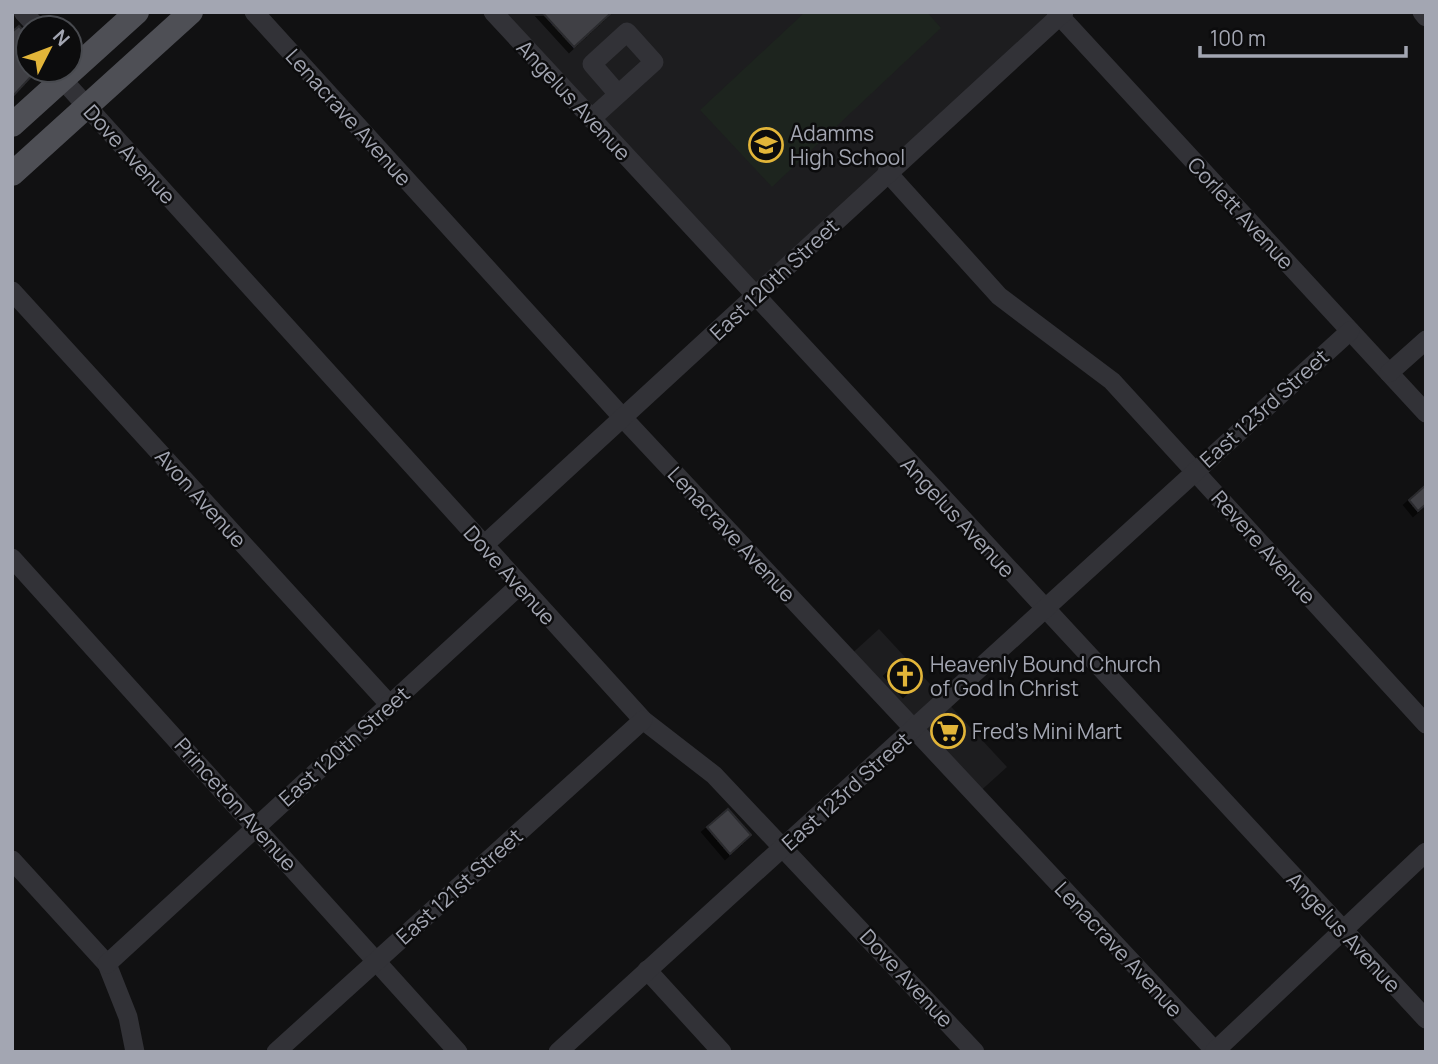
<svg xmlns="http://www.w3.org/2000/svg" width="1438" height="1064" font-family="Manrope,sans-serif">
	<style>
		.built { fill: #1d1d1f }
		.green { fill: #1d241e }
		.building { fill: #404145; stroke: #2b2b2e; stroke-width: 2; filter: url(#shadow) }
		.lines { fill: none; stroke-linecap: round; stroke-linejoin: round }
		.minor { stroke: #323237; stroke-width: 19 }
		.major { stroke: #4e4f55; stroke-width: 24 }
		.labels { text-anchor: middle; dominant-baseline: central; stroke-width: 5; stroke-linejoin: round; paint-order: stroke }
		.street-label { font-size: 21px; fill: #a3a6b2; stroke: #0c0c0d }
		.poi-label { font-size: 21px; fill: #a3a6b2; stroke: #0c0c0d; text-anchor: start }
	</style>
	<defs>
		<filter id="shadow"><feDropShadow dx="-5" dy="5" stdDeviation="0" flood-color="#0009"/></filter>
	</defs>
	<rect width="100%" height="100%" fill="#111112"/>
	<g class="built">
		<path d="M 493,12 L 1056,12 L 755,297 Z"/>
		<path d="M 879,629 L 1007,767 L 976,795 L 847,658 Z"/>
	</g>
	<path class="green" d="M 805,12 L 927,12 L 941,28 L 772,187 L 700,110 Z"/>
	<g class="building">
		<path d="M 542,12 L 612,12 L 574,47 Z"/>
		<path d="M 19,26 L 28,36 L 28,70 L 37,70 L 12,97 L 12,32 Z"/>
		<path d="M 1426,485 L 1426,504 L 1418,511 L 1409,500 Z"/>
		<path d="M 901,659 L 921,680 L 908,692 L 889,671 Z"/>
		<path d="M 728,809 L 751,835 L 730,854 L 707,827 Z"/>
	</g>
	<g class="lines">
		<g class="minor">
			<path d="M 23,12 L 38,28"/>
			<path d="M 254,12 L 624,419 L 1216,1052"/>
			<path d="M 493,12 L 1426,1019"/>
			<path d="M 1056,12 L 1426,413"/>
			<path d="M 1422,12 L 1426,17"/>
			<path d="M 62,79 L 643,720 L 714,775 L 975,1052"/>
			<path d="M 591,119 L 654,62 L 627,32 L 592,64 L 618,94"/>
			<path d="M 887,172 L 999,296 L 1112,381 L 1426,724"/>
			<path d="M 12,291 L 390,705"/>
			<path d="M 1389,373 L 1426,340"/>
			<path d="M 484,545 L 1064,12"/>
			<path d="M 12,558 L 458,1052"/>
			<path d="M 12,860 L 107,964 L 128,1017 L 135,1052"/>
			<path d="M 107,964 L 519,586"/>
			<path d="M 647,970 L 722,1052"/>
			<path d="M 276,1052 L 643,720"/>
			<path d="M 558,1052 L 1350,331"/>
			<path d="M 1214,1052 L 1426,852"/>
		</g>
		<g class="major">
			<path d="M 12,125 L 137,12"/>
			<path d="M 12,174 L 191,12"/>
		</g>
	</g>
	<defs>
		<g id="school-ring" transform="scale(1.75)"><circle r="9.5" fill="#0c0c0d" stroke="#e2b539" stroke-width="1.5"/><path d="M0-5L7-2L0 1L-7-2ZM-4 1L0 2.5L4 1V4Q0 6-4 4Z" fill="#e2b539"/></g>
		<g id="church-ring" transform="scale(1.75)"><circle r="9.5" fill="#0c0c0d" stroke="#e2b539" stroke-width="1.5"/><path d="M-1.2-6h2.4v3.5h3.3v2.4h-3.3V6h-2.4V-.1h-3.3v-2.4h3.3Z" fill="#e2b539"/></g>
		<g id="supermarket-ring" transform="scale(1.75)"><circle r="9.5" fill="#0c0c0d" stroke="#e2b539" stroke-width="1.5"/><path d="M-6-5.5h2.5l.6 2H6L4.5 2H-2.5L-4.4-4H-6ZM-1.5 3.2a1.3 1.3 0 1 0 .1 0ZM3 3.2a1.3 1.3 0 1 0 .1 0Z" fill="#e2b539"/></g>
	</defs>
	<g fill-rule="evenodd">
		<use href="#school-ring" x="766" y="145"/>
		<use href="#church-ring" x="905" y="676"/>
		<use href="#supermarket-ring" x="948" y="731"/>
	</g>
	<g class="labels">
		<g class="street-label">
			<text transform="translate(574 100) rotate(47)">Angelus Avenue</text>
			<text transform="translate(349 117) rotate(48)">Lenacrave Avenue</text>
			<text transform="translate(130 154) rotate(48)">Dove Avenue</text>
			<text transform="translate(1241 213) rotate(47)">Corlett Avenue</text>
			<text transform="translate(774 279) rotate(-43)">East 120th Street</text>
			<text transform="translate(1264 408) rotate(-42)">East 123rd Street</text>
			<text transform="translate(201 498) rotate(48)">Avon Avenue</text>
			<text transform="translate(958 517) rotate(47)">Angelus Avenue</text>
			<text transform="translate(732 534) rotate(47)">Lenacrave Avenue</text>
			<text transform="translate(1264 547) rotate(48)">Revere Avenue</text>
			<text transform="translate(510 575) rotate(48)">Dove Avenue</text>
			<text transform="translate(344 746) rotate(-42)">East 120th Street</text>
			<text transform="translate(846 791) rotate(-42)">East 123rd Street</text>
			<text transform="translate(236 804) rotate(48)">Princeton Avenue</text>
			<text transform="translate(459 886) rotate(-42)">East 121st Street</text>
			<text transform="translate(1344 932) rotate(47)">Angelus Avenue</text>
			<text transform="translate(1119 949) rotate(47)">Lenacrave Avenue</text>
			<text transform="translate(907 978) rotate(47)">Dove Avenue</text>
		</g>
		<g class="poi-label">
			<text x="790" y="133">Adamms<tspan x="790" dy="24">High School</tspan></text>
			<text x="930" y="664">Heavenly Bound Church<tspan x="930" dy="24">of God In Christ</tspan></text>
			<text x="972" y="731">Fred's Mini Mart</text>
		</g>
	</g>
	<rect width="1438" height="1064" fill="none" stroke="#a3a6b2" stroke-width="28"/>
	<g transform="translate(49 49) rotate(48)"><circle r="33" fill="#0c0c0d" stroke="#484a4f" stroke-width="2"/>
	<path d="M0-5L12 26L0 18L-12 26Z" fill="#e2b539"/>
	<text y="-10" font-size="19" font-weight="bold" text-anchor="middle" fill="#a3a6b2">N</text>
	</g>
	<path d="M1200 46v10h206v-10" fill="none" stroke="#a3a6b2" stroke-width="3.5"/>
	<text x="1210" y="46" font-size="21" fill="#a3a6b2" stroke="#0c0c0d" stroke-width="5" paint-order="stroke">100 m</text>
</svg>
